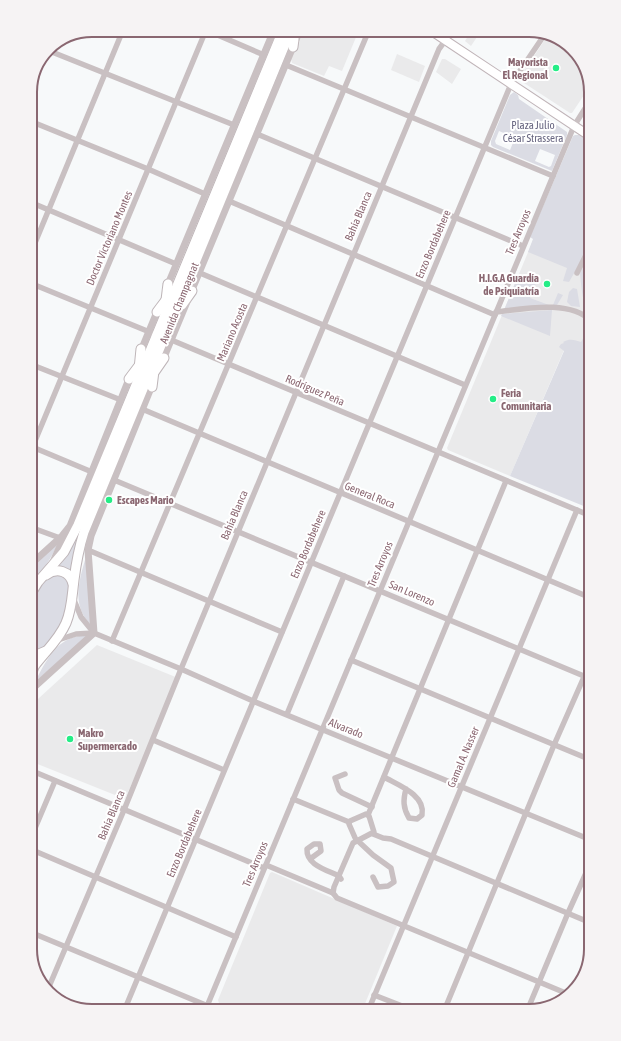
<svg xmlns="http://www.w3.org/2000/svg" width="621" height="1041" font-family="'Asap Condensed',sans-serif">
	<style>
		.built { fill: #eaeaeb }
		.green { fill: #dbdce4; fill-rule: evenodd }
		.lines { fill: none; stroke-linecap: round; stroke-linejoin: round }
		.secondary-casing { stroke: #c0b4b8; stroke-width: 10 }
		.trunk-casing { stroke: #beb5b8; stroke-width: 11 }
		.minor { stroke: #c9c0c2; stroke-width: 5.5 }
		.tertiary { stroke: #c9c0c2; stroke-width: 7 }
		.secondary { stroke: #fff; stroke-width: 8 }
		.trunk { stroke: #fff; stroke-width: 9 }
		.poi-dot { fill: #24ed86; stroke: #fff; stroke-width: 1.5 }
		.labels { text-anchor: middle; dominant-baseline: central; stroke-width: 4; stroke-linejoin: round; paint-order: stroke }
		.poi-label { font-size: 11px; font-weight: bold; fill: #8a6771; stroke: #fff; text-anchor: start }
		.park-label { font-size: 11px; fill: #686681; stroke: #fff }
		.street-label { font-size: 11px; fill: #8a6771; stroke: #fff }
		.rim { fill: none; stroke: #8a6771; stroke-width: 2 }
	</style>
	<rect width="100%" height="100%" fill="#f7f9fa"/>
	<g class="built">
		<path d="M 304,30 L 359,30 L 342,71 L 329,66 L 324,76 L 292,63 L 291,59 Z"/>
		<path d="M 472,30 L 479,34 L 471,46 L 465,41 Z"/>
		<path d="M 548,35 L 564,41 L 585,65 L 590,86 L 572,113 L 570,113 L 521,81 L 520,77 Z"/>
		<path d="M 397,54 L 425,66 L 419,82 L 391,70 Z"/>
		<path d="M 442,59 L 445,59 L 461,69 L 452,84 L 436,72 Z"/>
		<path d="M 572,146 L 591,153 L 591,352 L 567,343 L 510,476 L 448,450 L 447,448 Z"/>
		<path d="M 97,645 L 178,678 L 125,799 L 30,761 L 30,717 L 38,699 Z"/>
		<path d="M 272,872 L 397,926 L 362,1011 L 239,1011 L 219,1003 L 218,1000 L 270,873 Z"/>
	</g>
	<g class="green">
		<path d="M 514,92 L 518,95 L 519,99 L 567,132 L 567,135 L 552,171 L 493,147 L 491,145 L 491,141 L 510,95 ZM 499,131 L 515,138 L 510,150 L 496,144 L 495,141 ZM 540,149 L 555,155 L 551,166 L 549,167 L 535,161 Z"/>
		<path d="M 575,135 L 579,135 L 591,143 L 591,248 L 585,254 L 569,282 L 563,281 L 567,268 L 528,252 L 533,239 L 530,237 L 573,136 Z"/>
		<path d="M 591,255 L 591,299 L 587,305 L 591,307 L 591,317 C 583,310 581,284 580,273 Z"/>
		<path d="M 518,276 L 536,283 L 530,298 L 549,305 L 553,305 L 558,293 L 563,295 L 557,305 L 504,310 Z"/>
		<path d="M 573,288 L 577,289 L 580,307 L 571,306 L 567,302 L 569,292 Z"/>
		<path d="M 552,310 L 550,336 L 501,316 L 502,314 Z"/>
		<path d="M 591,325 L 591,509 L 510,476 L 564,351 L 559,347 L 561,344 L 564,343 L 563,342 C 570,338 575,340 581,342 Z"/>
		<path d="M 158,340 L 72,573 L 56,567 Z"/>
		<path d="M 58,543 C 52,558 42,572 30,582 L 30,568 Z"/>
		<path d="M 87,553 L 91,625 C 70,604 80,578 87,553 Z"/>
		<path d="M 63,575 L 69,583 L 70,593 L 63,623 L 49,643 L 40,651 L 30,650 L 31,601 L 43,582 L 48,578 L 51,576 Z"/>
		<path d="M 79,636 L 88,636 L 35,682 C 45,663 55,640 79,636 Z"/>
	</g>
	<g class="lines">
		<g class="secondary-casing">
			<path id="secondary" d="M 430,30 L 591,137"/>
		</g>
		<g class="trunk-casing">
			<g id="trunk">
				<path d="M 293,47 L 295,30"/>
				<path d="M 182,305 L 192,291"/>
				<path d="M 165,308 L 168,284"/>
				<path d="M 157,312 L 166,300"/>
				<path d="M 139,369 L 141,349"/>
				<path d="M 155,371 L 164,358"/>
				<path d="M 129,379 L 141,363"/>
				<path d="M 152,387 L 154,371"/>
				<path d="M 46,575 C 57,567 70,571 73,584"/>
				<path d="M 30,595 L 38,582 L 64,552 L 78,525 L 283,30"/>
				<path d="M 30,654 L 39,654 L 46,651"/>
				<path d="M 30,672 C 41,655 58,642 66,623 C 72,609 72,595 74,580 C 76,564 79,548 84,532 L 291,30"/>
			</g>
		</g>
		<g class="minor">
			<path d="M 206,30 L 264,55"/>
			<path d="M 47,50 L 234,125"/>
			<path d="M 286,65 L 553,176"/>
			<path d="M 30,121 L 148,169 L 205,194"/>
			<path d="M 257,134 L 523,246"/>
			<path d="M 229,201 L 495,315"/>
			<path d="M 30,202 L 176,264"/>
			<path d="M 30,255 L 123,30"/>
			<path d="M 200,273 L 465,385"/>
			<path d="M 577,273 L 585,257 L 591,251"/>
			<path d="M 30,283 L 152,333"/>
			<path d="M 496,312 C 523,309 570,299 591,321"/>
			<path d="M 169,339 L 591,516"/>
			<path d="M 30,364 L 121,400"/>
			<path d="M 142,409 L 591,598"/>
			<path d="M 30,446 L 92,472"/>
			<path d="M 30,453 L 206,30"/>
			<path d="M 114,480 L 591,679"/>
			<path d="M 30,527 L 60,538"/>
			<path d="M 88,550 L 282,632"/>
			<path d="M 74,600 L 81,617 L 94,633"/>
			<path d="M 58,640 L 76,634 L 94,633 L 181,669 L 253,701 L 591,840"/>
			<path d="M 112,641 L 369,30"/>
			<path d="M 351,660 L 591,760"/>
			<path d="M 287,714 L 344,576"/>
			<path d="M 153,740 L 224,770"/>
			<path d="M 30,770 L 264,868"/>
			<path d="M 345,774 L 335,778 L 339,790 L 342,793 L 372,807"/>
			<path d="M 384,777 C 398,785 426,795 422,815 L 417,819 L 409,818 C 403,808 403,800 406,789"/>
			<path d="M 293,799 L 349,822"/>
			<path d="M 368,815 L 506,481"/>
			<path d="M 373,834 L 383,838 L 391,839 L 591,923"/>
			<path d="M 30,840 L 55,781"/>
			<path d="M 30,849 L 236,937"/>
			<path d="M 310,859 L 321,851 L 320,844 L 314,844 L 307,849 C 306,865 327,870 339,876 L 341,879"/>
			<path d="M 266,865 L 333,893 L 337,898 L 568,994"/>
			<path d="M 333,893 L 334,887 L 353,843 L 374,832 L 369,816 L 366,814 L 350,821 L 349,824 L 356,840 L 357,840 L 373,855 L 391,868 L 394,882 L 388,886 L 378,887 L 373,877"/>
			<path d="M 30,932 L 220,1011"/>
			<path d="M 48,989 L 124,810 L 181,669 L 439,49 L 453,30"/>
			<path d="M 374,995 L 415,1011"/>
			<path d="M 124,1011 L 511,84 L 545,34"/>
			<path d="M 205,1011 L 553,176 L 574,126 L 591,99"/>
			<path d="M 368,1011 L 577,510"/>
			<path d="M 444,1011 L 554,745 L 591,661"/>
			<path d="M 527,1011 L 568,913 L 591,862"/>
		</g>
		<g class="tertiary">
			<path d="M 166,289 L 274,30"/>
			<path d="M 140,353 L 159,307"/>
			<path d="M 162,362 L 300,30"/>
			<path d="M 53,562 L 65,535"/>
			<path d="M 30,565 L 62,536 L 70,526 L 131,374"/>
			<path d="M 30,684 L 36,667"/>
			<path d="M 30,691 L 94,633 L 88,550 L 91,536 L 153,383"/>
		</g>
		<use href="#secondary" class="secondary"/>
		<use href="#trunk" class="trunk"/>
	</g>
	<g class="poi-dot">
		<circle cx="556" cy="68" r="4"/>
		<circle cx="547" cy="284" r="4"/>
		<circle cx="493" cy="399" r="4"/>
		<circle cx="109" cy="500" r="4"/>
		<circle cx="70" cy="739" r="4"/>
	</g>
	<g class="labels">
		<g class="poi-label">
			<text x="548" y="62" text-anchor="end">Mayorista<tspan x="548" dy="13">El Regional</tspan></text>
			<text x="539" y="278" text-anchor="end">H.I.G.A Guardía<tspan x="539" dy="13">de Psiquiatría</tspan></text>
			<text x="501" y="393">Feria<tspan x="501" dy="13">Comunitaria</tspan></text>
			<text x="117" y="500">Escapes Mario</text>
			<text x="78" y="733">Makro<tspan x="78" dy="13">Supermercado</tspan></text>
		</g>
		<g class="park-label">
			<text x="533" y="125">Plaza Julio<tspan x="533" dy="13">César Strassera</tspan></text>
		</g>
		<g class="street-label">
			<text transform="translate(358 216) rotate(-67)">Bahía Blanca</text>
			<text transform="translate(518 232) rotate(-67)">Tres Arroyos</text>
			<text transform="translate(109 238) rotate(-67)">Doctor Victoriano Montes</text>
			<text transform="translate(433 244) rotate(-67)">Enzo Bordabehere</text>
			<text transform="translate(179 303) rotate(-68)">Avenida Champagnat</text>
			<text transform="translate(232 332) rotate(-67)">Mariano Acosta</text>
			<text transform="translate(315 390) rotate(23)">Rodríguez Peña</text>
			<text transform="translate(370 495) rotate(22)">General Roca</text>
			<text transform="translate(234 515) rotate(-67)">Bahía Blanca</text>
			<text transform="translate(308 544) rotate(-67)">Enzo Bordabehere</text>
			<text transform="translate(380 564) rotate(-67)">Tres Arroyos</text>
			<text transform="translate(412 593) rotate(23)">San Lorenzo</text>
			<text transform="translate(346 728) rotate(22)">Alvarado</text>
			<text transform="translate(463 757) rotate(-67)">Gamal A. Nasser</text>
			<text transform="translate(111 815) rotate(-67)">Bahía Blanca</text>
			<text transform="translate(184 843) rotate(-67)">Enzo Bordabehere</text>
			<text transform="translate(255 864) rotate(-67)">Tres Arroyos</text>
		</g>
	</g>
	<path d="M0 0H621V1041H0ZM92 37H529A55 55 0 0 1 584 92V949A55 55 0 0 1 529 1004H92A55 55 0 0 1 37 949V92A55 55 0 0 1 92 37Z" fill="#f6f3f4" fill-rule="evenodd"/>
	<path class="rim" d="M92 37H529A55 55 0 0 1 584 92V949A55 55 0 0 1 529 1004H92A55 55 0 0 1 37 949V92A55 55 0 0 1 92 37Z"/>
</svg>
